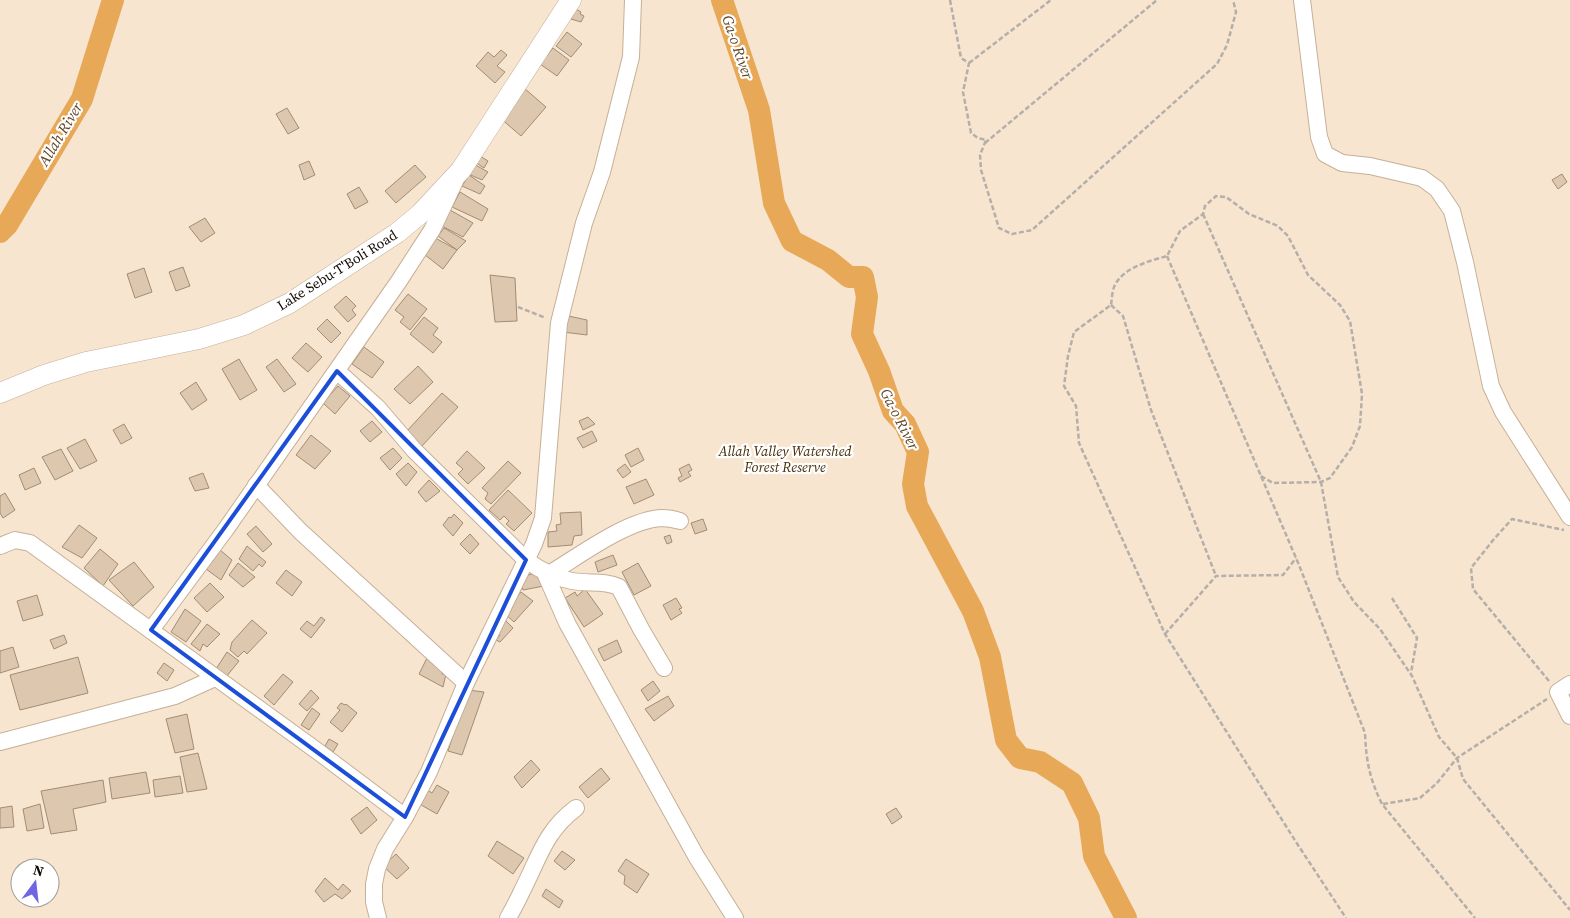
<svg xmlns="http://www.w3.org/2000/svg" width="1570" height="918" font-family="'Source Serif 4',serif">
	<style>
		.green { fill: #f8e5cf; fill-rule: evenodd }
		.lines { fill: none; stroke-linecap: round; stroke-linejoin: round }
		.river { stroke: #e7a957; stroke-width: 22 }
		.building { fill: #ddc7ae; stroke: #a18d75 }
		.minor-casing { stroke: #c5b097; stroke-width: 18 }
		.major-casing { stroke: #c5b097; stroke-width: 21 }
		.path { stroke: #b4afa9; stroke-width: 2.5; stroke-dasharray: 5 2.5; stroke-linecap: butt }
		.minor { stroke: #fff; stroke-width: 16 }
		.major { stroke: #fff; stroke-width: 20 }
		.marked { fill: none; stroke: #1d4ed8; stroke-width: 4; stroke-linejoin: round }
		.labels { text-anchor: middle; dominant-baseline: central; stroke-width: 4.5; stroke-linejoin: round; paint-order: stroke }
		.street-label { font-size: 14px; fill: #120b04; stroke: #fff }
		.park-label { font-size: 14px; font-style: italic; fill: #462d08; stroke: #fff }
		.water-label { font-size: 15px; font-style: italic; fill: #614725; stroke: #fff }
	</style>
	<rect width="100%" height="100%" fill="#fdf8f3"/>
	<path class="green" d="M 0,0 L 1570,0 L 1570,918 L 0,918 ZM 20,868 L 50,868 L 50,898 L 20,898 Z"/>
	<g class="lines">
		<g class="river">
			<path d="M 722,0 L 759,110 L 774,203 L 792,241 L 828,260 L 849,277 L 863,277 L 867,297 L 862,334 L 879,371 L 893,411 L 905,424 L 918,452 L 913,484 L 917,506 L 973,611 L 990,657 L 1006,740 L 1020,758 L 1040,762 L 1072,783 L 1089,818 L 1094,856 L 1126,918"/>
			<path d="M 0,232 L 7,225 L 82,99 L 113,0"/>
		</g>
	</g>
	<g class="building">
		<path d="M 576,9 L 581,12 L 580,14 L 584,16 L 581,22 L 571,19 Z"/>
		<path d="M 567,32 L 582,44 L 571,57 L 556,46 Z"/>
		<path d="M 553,48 L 569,60 L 557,76 L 540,64 Z"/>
		<path d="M 501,50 L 507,55 L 497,66 L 505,72 L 495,83 L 476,66 L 488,52 L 494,57 Z"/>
		<path d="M 524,88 L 546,107 L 521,136 L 499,117 Z"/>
		<path d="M 287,108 L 299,128 L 288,134 L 276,114 Z"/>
		<path d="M 477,154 L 488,161 L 484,168 L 472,160 Z"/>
		<path d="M 309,161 L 315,175 L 304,180 L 299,165 Z"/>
		<path d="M 472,163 L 488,172 L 482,180 L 466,173 Z"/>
		<path d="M 415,165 L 426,177 L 396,203 L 385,191 Z"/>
		<path d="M 1562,174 L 1567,182 L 1558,189 L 1552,180 Z"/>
		<path d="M 469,175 L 485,186 L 480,194 L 462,186 Z"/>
		<path d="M 359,187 L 368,202 L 355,209 L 347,194 Z"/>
		<path d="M 460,192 L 488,209 L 482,221 L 452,207 Z"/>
		<path d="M 450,210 L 473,223 L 463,237 L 440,225 Z"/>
		<path d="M 205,218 L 215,233 L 201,242 L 189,227 Z"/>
		<path d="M 444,228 L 466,241 L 457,250 L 438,236 Z"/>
		<path d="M 430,235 L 457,250 L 443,269 L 420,251 Z"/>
		<path d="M 183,267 L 190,286 L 176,291 L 169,272 Z"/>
		<path d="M 144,268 L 152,292 L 135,298 L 127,274 Z"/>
		<path d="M 490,275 L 515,278 L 517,321 L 495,322 Z"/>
		<path d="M 408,294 L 427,309 L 410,330 L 400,322 L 404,317 L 395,310 Z"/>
		<path d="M 346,296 L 356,306 L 352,310 L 356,315 L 348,322 L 334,307 Z"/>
		<path d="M 564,315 L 587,320 L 587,335 L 563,332 Z"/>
		<path d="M 424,317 L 438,328 L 433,335 L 442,342 L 433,353 L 410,334 Z"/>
		<path d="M 327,319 L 341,333 L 331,343 L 317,329 Z"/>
		<path d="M 306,343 L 322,357 L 308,372 L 292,358 Z"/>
		<path d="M 364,347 L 384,362 L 372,378 L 352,364 Z"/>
		<path d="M 239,359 L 257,390 L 240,400 L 222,369 Z"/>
		<path d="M 277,359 L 296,384 L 284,392 L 266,367 Z"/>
		<path d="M 418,366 L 433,382 L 410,404 L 394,389 Z"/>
		<path d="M 196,382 L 207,400 L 192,410 L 180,393 Z"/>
		<path d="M 338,386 L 350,396 L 335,414 L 323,403 Z"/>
		<path d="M 442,393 L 458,407 L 422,446 L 406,432 Z"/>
		<path d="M 588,417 L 595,424 L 583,430 L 579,421 Z"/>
		<path d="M 372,421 L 382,432 L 370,442 L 360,431 Z"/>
		<path d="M 124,424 L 132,438 L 121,444 L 113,430 Z"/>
		<path d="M 592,431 L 597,441 L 583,448 L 577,438 Z"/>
		<path d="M 311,435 L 331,451 L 315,469 L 296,455 Z"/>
		<path d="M 85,439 L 97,461 L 80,469 L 67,448 Z"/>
		<path d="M 393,448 L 402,458 L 390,470 L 380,458 Z"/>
		<path d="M 638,448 L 644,460 L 631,467 L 625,455 Z"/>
		<path d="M 61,449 L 73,471 L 55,480 L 42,457 Z"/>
		<path d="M 467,451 L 485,468 L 468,484 L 458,474 L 463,469 L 456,463 Z"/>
		<path d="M 508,461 L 521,473 L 491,504 L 485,499 L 488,493 L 482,488 Z"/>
		<path d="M 408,463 L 417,472 L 406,486 L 396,474 Z"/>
		<path d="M 625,464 L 631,472 L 623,478 L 617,470 Z"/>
		<path d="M 689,464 L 692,470 L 688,472 L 691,476 L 680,482 L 678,478 L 682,476 L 679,469 Z"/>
		<path d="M 34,468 L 41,483 L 25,490 L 19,475 Z"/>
		<path d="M 203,473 L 209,488 L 195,491 L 189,478 Z"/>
		<path d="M 646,479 L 654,495 L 634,504 L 626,487 Z"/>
		<path d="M 429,480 L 440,491 L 426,502 L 418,492 Z"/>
		<path d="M 508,490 L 532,513 L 514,531 L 506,524 L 509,521 L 504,516 L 500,520 L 489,510 Z"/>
		<path d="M 5,493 L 15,510 L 3,518 L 0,513 L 0,496 Z"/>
		<path d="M 581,512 L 582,535 L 574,536 L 572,545 L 548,547 L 548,532 L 557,531 L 556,525 L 561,524 L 560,513 Z"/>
		<path d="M 454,514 L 463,523 L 453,536 L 443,525 L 449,517 L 451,518 Z"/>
		<path d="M 703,519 L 707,530 L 695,534 L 691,523 Z"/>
		<path d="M 79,525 L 97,538 L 82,558 L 62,547 Z"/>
		<path d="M 256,526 L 272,544 L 263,552 L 247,534 Z"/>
		<path d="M 470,534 L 479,544 L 470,554 L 460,544 Z"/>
		<path d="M 670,535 L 672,542 L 667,544 L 664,537 Z"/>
		<path d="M 247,546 L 266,562 L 262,567 L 259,564 L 253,571 L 239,559 Z"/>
		<path d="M 100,549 L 118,564 L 103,586 L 84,568 Z"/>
		<path d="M 220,550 L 232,560 L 221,580 L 202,566 L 206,560 L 212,562 Z"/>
		<path d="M 613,555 L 617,565 L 598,572 L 595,562 Z"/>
		<path d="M 134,562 L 154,587 L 133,606 L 109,580 Z"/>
		<path d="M 238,563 L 255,577 L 243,587 L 229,575 Z"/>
		<path d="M 638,563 L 651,586 L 634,595 L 622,572 Z"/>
		<path d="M 286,570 L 302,582 L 292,596 L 276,583 Z"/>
		<path d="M 535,573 L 544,586 L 523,590 L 519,578 Z"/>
		<path d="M 210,583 L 224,597 L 207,612 L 194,598 Z"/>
		<path d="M 585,589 L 603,614 L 584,627 L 565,598 L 575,592 L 577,596 Z"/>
		<path d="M 521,592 L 533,601 L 514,622 L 504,613 Z"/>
		<path d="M 37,595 L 43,615 L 23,621 L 17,601 Z"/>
		<path d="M 676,598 L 682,608 L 679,609 L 682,613 L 671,620 L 663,605 Z"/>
		<path d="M 185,609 L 201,621 L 186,642 L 171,632 Z"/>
		<path d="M 321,617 L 325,620 L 311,638 L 300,629 L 307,621 L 314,626 Z"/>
		<path d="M 503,618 L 513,628 L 500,642 L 496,640 L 500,635 L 496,633 Z"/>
		<path d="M 252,620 L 267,633 L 247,654 L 244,651 L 238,657 L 230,650 L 232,642 Z"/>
		<path d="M 207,624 L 220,634 L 207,647 L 203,644 L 200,651 L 191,644 Z"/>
		<path d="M 64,635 L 67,643 L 54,649 L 50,640 Z"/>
		<path d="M 617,640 L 622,652 L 604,661 L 598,649 Z"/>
		<path d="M 13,647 L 19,667 L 0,673 L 0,651 Z"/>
		<path d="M 227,652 L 239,661 L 226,677 L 216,669 Z"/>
		<path d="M 428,656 L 444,664 L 442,674 L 446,674 L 443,687 L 419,674 Z"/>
		<path d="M 78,657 L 88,693 L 20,710 L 10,675 Z"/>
		<path d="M 164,663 L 174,670 L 167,681 L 157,673 Z"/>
		<path d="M 283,674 L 293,682 L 274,705 L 264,696 Z"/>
		<path d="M 653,681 L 660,691 L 648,701 L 641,690 Z"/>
		<path d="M 311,690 L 319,698 L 307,711 L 299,704 Z"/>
		<path d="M 468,690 L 484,692 L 462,755 L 448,751 Z"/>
		<path d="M 668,696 L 674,706 L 654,721 L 645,709 Z"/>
		<path d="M 341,703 L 345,705 L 346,704 L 357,713 L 342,732 L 330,722 L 340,710 L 337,708 Z"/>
		<path d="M 312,708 L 320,714 L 309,730 L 301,725 Z"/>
		<path d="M 187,714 L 194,749 L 175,753 L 166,719 Z"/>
		<path d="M 329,739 L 338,744 L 333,752 L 325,746 Z"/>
		<path d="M 198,753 L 207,789 L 187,792 L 180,757 Z"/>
		<path d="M 531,760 L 540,770 L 522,788 L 514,777 Z"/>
		<path d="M 601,768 L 610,779 L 588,798 L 579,787 Z"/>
		<path d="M 146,772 L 150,793 L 112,799 L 109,778 Z"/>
		<path d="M 180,776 L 183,793 L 155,797 L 153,780 Z"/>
		<path d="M 103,780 L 106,802 L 73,809 L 77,830 L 51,834 L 41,791 Z"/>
		<path d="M 437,785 L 449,792 L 437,814 L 416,802 L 424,788 L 432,793 Z"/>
		<path d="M 40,804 L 44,828 L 27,831 L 23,809 Z"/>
		<path d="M 12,806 L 14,827 L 0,828 L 0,808 Z"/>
		<path d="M 367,807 L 377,820 L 361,834 L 351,819 Z"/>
		<path d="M 896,808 L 902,817 L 892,824 L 886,814 Z"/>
		<path d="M 497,841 L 524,858 L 513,874 L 488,856 Z"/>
		<path d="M 562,851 L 575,860 L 565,870 L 554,861 Z"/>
		<path d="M 396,854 L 409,868 L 397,879 L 383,866 Z"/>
		<path d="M 626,859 L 649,874 L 637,893 L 624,884 L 625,876 L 618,871 Z"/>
		<path d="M 325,878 L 338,890 L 343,884 L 351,891 L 342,899 L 335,894 L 324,902 L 315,891 Z"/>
		<path d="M 546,889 L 563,901 L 559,908 L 542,896 Z"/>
	</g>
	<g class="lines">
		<g class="minor-casing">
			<g id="minor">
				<path d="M 1302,0 L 1319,137 L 1325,154 L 1342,163 L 1370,166 L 1422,178 L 1437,189 L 1452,211 L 1465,262 L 1491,386 L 1503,412 L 1570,517"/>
				<path d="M 337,371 L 378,408 L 414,450 L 526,560 C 540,570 555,578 572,581 C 588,584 604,580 619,587 L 641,629 L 664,668"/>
				<path d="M 256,485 L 300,531 L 466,683"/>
				<path d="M 0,546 L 15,540 L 30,543 L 320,753 L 405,817"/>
				<path d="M 545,573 L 567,623 L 696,856 L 735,918"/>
				<path d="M 549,574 C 579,556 627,520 661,518 C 668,518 674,519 680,521"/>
				<path d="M 151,630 L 226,529 L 399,281 L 432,230 L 455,181"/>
				<path d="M 1570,684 L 1558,692 L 1570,716"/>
				<path d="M 0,742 L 175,696 L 215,678"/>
				<path d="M 378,918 L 374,902 L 374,884 L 377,869 L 385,849 L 405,817 L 429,772 L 466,683 L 534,544 L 543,518 L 559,323 L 584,223 L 602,172 L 631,57 L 633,0"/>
				<path d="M 508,918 C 513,909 518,900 522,891 C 539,858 545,831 576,808"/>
			</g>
		</g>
		<g class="major-casing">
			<path id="major" d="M 0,393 L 44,375 L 86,362 L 199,339 L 244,325 L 290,303 L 397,233 L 420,214 L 461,170 L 571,0"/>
		</g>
		<g class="path">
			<path d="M 950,0 L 961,58 L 969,63 L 963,92 L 971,133 L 978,138 L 986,140 L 980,155 L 981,170 L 999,228 L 1012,234 L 1032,230 L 1217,64 L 1227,45 L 1236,12 L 1233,0"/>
			<path d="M 969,63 L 1051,0"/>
			<path d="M 985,143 L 1157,0"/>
			<path d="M 1203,214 L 1321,482 L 1338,577 L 1354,602 L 1380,629 L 1412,676 L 1439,737 L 1457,758 L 1463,779 L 1570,910"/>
			<path d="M 1167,256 L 1299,565 L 1365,733 C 1366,761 1370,780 1382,804 L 1475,918"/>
			<path d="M 1111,305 L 1123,316 L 1151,410 L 1216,576"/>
			<path d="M 518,307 L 546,318"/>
			<path d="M 1261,476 L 1273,483 L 1321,482 L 1330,478 L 1352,447 L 1360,426 L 1362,394 L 1350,321 L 1340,305 L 1308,275 L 1288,236 L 1278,226 L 1249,214 L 1226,197 L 1216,196 L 1205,206 L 1203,214 L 1180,231 L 1167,256 C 1150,261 1124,267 1115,285 C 1112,290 1112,299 1111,305 L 1074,332 L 1068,356 L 1064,386 L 1076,406 L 1079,443 L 1165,634 L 1296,842 L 1346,918"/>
			<path d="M 1392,598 L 1417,638 L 1411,673"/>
			<path d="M 1165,634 L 1216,576 L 1283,575 L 1296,558"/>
			<path d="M 1549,681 L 1473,589 L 1471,568 L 1494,539 L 1512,519 L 1564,530"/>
			<path d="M 1383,804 L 1420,798 L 1437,783 L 1457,758 L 1547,699"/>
		</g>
		<use href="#minor" class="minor"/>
		<use href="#major" class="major"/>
	</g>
	<path class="marked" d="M 337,371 L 526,560 L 405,817 L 151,630 Z"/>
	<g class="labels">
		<g class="street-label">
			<text transform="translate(337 270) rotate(-32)">Lake Sebu-T'Boli Road</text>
		</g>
		<g class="park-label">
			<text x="785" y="451">Allah Valley Watershed<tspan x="785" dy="16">Forest Reserve</tspan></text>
		</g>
		<g class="water-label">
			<text transform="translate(738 47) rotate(71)">Ga-o River</text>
			<text transform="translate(60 134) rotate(-59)">Allah River</text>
			<text transform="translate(900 419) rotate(63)">Ga-o River</text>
		</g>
	</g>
	<g transform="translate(35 883) rotate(15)"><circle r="24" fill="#ffffff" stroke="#a09d9b"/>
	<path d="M0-4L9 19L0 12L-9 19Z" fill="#6f67e1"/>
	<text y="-8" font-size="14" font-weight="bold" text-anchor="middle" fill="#120b04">N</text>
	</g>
</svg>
